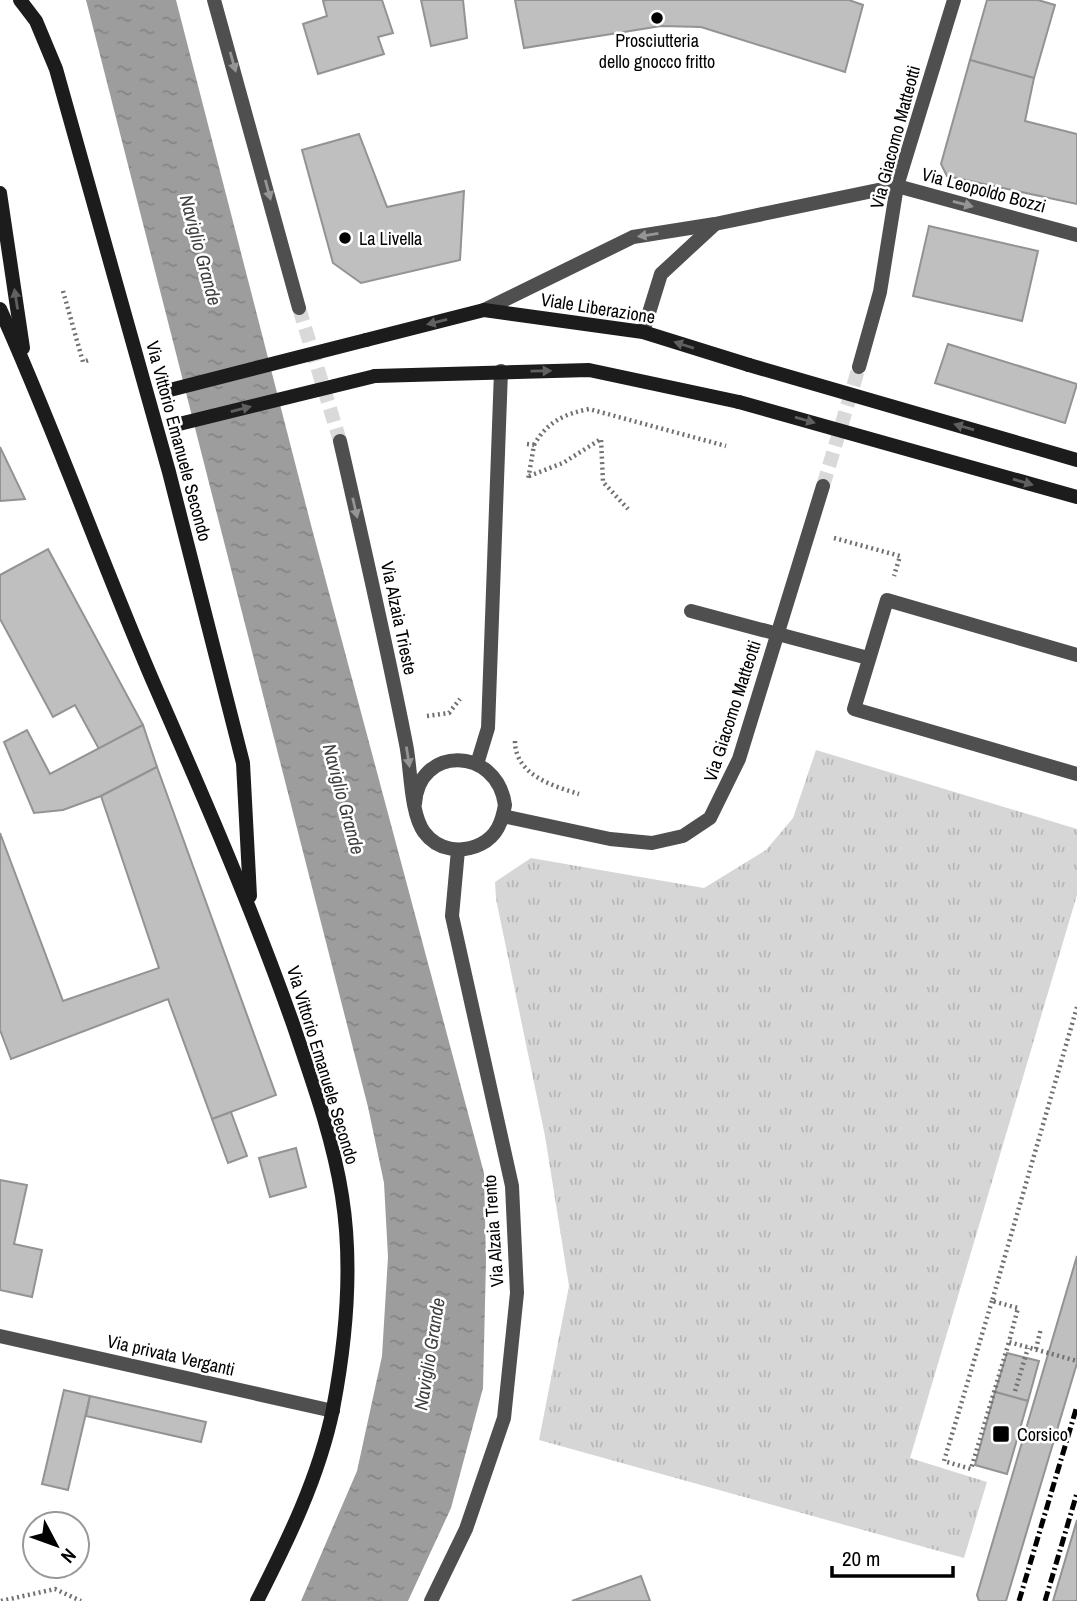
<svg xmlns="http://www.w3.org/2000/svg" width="1077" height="1601" font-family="'Archivo Narrow',sans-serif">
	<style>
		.park { fill: url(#park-tufts) }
		.water { fill: url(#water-ripples) }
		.building { fill: #bfbfbf; stroke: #939393; stroke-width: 2 }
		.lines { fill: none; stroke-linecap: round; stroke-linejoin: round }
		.minor-tunnel { stroke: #d9d9d9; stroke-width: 14; stroke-dasharray: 14 7; stroke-linecap: butt }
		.path { stroke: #717171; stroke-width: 4.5; stroke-dasharray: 2 3.5; stroke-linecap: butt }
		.service { stroke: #4f4f4f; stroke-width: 14 }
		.minor { stroke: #4f4f4f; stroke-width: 14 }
		.secondary { stroke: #1c1c1c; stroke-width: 14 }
		.rail { stroke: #000; stroke-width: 5; stroke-dasharray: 10 3.5 2 3.5; stroke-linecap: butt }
		.secondary-bridge { stroke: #1c1c1c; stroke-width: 14 }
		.oneway { fill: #959595 }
		.oneway2 { fill: #606060 }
		.poi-dot { fill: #000; stroke: #fff; stroke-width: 2.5 }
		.labels { text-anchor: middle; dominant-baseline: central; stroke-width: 5; stroke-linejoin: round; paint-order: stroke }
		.poi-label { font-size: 18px; fill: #000; stroke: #fff; text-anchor: start }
		.street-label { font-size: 18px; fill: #000; stroke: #fff }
		.water-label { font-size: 19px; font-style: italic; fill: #3e3e3e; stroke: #fff }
	</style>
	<defs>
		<pattern id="park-tufts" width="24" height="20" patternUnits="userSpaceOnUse" patternTransform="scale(1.75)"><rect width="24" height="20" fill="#d6d6d6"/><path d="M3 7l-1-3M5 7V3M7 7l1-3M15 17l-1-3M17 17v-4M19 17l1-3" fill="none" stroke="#b6b6b6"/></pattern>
		<pattern id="water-ripples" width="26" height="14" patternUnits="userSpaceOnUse" patternTransform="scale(1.75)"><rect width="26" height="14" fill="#9d9d9d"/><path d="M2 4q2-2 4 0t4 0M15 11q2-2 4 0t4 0" fill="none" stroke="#858585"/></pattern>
	</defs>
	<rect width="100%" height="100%" fill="#fff"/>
	<path class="park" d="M 816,750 L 1077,829 L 1077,895 L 910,1458 L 987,1482 L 964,1558 L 539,1440 L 569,1286 L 545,1136 L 496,899 L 495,882 L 531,858 L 704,888 L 766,850 L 793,818 Z"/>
	<path class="water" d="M 86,0 L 176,0 L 311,525 L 484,1173 L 486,1261 L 483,1388 L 451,1508 L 408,1601 L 301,1601 L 357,1471 L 382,1356 L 388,1257 L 384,1183 L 368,1107 Z"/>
	<g class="building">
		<path d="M 327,0 L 382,0 L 393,33 L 378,37 L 384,54 L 318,74 L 303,24 L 327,16 L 323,1 Z"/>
		<path d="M 421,0 L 463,0 L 467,38 L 431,46 Z"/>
		<path d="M 515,0 L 849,0 L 863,5 L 845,72 L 701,27 L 661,26 L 524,48 Z"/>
		<path d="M 987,0 L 1038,0 L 1055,5 L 1034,78 L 970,60 Z"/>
		<path d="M 970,60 L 1034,78 L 1025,121 L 1077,134 L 1077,204 L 947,176 L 941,164 Z"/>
		<path d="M 359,134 L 387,207 L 464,191 L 460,260 L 361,283 L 333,263 L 302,150 Z"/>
		<path d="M 929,226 L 1038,251 L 1022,321 L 913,296 Z"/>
		<path d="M 948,344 L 1077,384 L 1065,423 L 935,383 Z"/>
		<path d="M 0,447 L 25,499 L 0,501 Z"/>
		<path d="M 48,549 L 143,725 L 99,749 L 75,705 L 53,717 L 0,619 L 0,575 Z"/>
		<path d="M 143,725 L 157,767 L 101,796 L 63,810 L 34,813 L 4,742 L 27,730 L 50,774 Z"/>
		<path d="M 157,767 L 276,1095 L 212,1119 L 168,999 L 11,1059 L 0,1030 L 0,833 L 63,1001 L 159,968 L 101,796 Z"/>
		<path d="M 231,1112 L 247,1156 L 228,1163 L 212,1119 Z"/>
		<path d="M 296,1148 L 306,1187 L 270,1197 L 259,1158 Z"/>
		<path d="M 0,1180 L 27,1185 L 14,1244 L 42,1250 L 32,1297 L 0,1290 Z"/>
		<path d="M 1077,1256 L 1077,1363 L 1006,1601 L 979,1601 L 977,1595 Z"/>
		<path d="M 1007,1353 L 1039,1361 L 1028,1401 L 995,1392 Z"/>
		<path d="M 64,1390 L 90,1396 L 68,1490 L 42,1484 Z"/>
		<path d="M 995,1392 L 1028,1401 L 1007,1474 L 975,1465 Z"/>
		<path d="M 90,1396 L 206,1422 L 201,1442 L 86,1416 Z"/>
		<path d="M 1077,1520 L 1077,1601 L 1053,1601 Z"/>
		<path d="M 641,1576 L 650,1601 L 572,1601 Z"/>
	</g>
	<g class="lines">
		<g class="minor-tunnel">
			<path d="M 299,308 L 340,441"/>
			<path d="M 823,486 L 859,367"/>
		</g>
		<g class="path">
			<path d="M 63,291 L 83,362 L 89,360"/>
			<path d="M 527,444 L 534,445 L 528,480"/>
			<path d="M 534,445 C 547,422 564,414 589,409 L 726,446"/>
			<path d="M 529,476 L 563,463 L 601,439 L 603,482 L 628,509"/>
			<path d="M 834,538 L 900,556 L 894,576"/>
			<path d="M 427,716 L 449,713 L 460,699"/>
			<path d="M 515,741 C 515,775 553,786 579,794"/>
			<path d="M 1077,1007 L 992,1301 L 1018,1308 L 1009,1342 L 1077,1361"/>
			<path d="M 992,1301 L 944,1461 L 971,1469 L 1009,1342"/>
			<path d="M 1036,1349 L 1041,1328"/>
			<path d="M 1015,1391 L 1028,1348"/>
			<path d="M 1,1601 L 55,1589 L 81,1601"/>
		</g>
		<g class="service">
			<path d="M 691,611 L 868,658"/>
			<path d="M 1077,655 L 887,600 L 854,709 L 1077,774"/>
		</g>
		<g class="minor">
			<path d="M 214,0 L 299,308"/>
			<path d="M 484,310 L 633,237 L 715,224 L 897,186 L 1077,235"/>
			<path d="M 643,332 L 661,274 L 714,225"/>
			<path d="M 859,367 L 880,292 L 897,186 L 954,0"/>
			<path d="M 340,441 C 363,542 386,642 406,744 C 411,767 410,813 424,832 C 437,850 461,854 481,844 C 497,836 502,822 505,805 C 497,746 418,745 415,804"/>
			<path d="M 477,764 L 488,728 L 501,371"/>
			<path d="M 503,816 L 610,839 L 652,843 L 683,836 L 710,818 L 739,759 L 823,486"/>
			<path d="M 0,1336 L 333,1411"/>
			<path d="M 431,1601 L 466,1529 L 504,1418 L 517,1293 L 512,1186 L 452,916 L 458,850"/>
		</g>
		<g class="secondary">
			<path d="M 20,0 L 36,21 L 56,69 L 169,472 L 243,763 L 250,896"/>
			<path d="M 0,193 L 23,348"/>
			<path d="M 0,309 C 56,433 101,561 155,686 C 204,798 252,908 293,1024 C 312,1080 333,1138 342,1196 C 353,1265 346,1341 333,1409 C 319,1477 288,1540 257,1601"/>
			<path d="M 366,340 L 484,310 L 643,332 L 749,365"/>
			<path d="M 375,376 L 589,370 L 739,402"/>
		</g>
		<g class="rail">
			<path d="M 1019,1601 L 1077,1406"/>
			<path d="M 1045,1601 L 1077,1493"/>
		</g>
		<g class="secondary-bridge">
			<path d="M 749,365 L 1077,460"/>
			<path d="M 166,391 L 366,340"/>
			<path d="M 739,402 L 1077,497"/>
			<path d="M 175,425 L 375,376"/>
		</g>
	</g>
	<defs><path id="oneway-solid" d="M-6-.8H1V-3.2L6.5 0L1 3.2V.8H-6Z" transform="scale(1.75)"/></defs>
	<g class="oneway">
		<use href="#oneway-solid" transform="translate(233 62) rotate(74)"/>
		<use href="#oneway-solid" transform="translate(268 190) rotate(75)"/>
		<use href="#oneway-solid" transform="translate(963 204) rotate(15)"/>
		<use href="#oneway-solid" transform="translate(648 235) rotate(171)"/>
		<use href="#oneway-solid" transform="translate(355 508) rotate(77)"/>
		<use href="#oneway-solid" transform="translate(408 757) rotate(81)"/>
	</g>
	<g class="oneway2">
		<use href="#oneway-solid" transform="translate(16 299) rotate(-99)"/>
		<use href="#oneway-solid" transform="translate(437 322) rotate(166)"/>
		<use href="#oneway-solid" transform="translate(684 345) rotate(-162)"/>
		<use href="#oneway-solid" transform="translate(541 371) rotate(-1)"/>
		<use href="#oneway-solid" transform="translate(241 409) rotate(-14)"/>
		<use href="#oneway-solid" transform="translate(805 420) rotate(16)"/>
		<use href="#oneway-solid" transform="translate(964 427) rotate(-164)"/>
		<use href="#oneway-solid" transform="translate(1023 482) rotate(16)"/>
	</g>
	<g class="poi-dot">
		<circle cx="657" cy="18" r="7"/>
		<circle cx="345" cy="238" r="7"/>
		<rect x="992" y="1425" width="18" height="18" rx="3.5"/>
	</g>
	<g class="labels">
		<g class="poi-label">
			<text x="657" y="40" text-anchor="middle">Prosciutteria<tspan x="657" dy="21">dello gnocco fritto</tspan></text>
			<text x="359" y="238">La Livella</text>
			<text x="1017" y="1434">Corsico</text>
		</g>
		<g class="street-label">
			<text transform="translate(895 137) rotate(-75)">Via Giacomo Matteotti</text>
			<text transform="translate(984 190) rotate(15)">Via Leopoldo Bozzi</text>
			<text transform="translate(598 308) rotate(9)">Viale Liberazione</text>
			<text transform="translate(179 441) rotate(75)">Via Vittorio Emanuele Secondo</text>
			<text transform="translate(399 618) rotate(78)">Via Alzaia Trieste</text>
			<text transform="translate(732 711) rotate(-72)">Via Giacomo Matteotti</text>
			<text transform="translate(323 1065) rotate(73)">Via Vittorio Emanuele Secondo</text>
			<text transform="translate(493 1231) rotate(-94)">Via Alzaia Trento</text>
			<text transform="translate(171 1355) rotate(13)">Via privata Verganti</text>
		</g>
		<g class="water-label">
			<text transform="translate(201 250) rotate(75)">Naviglio Grande</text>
			<text transform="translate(344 799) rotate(75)">Naviglio Grande</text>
			<text transform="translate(429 1354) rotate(-81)">Naviglio Grande</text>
		</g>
	</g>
	<g transform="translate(56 1545) rotate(131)"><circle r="33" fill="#ffffff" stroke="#999999" stroke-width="2"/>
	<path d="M0-5L12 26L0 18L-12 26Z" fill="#000000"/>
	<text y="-10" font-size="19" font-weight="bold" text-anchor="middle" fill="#000000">N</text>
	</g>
	<path d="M832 1566v10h121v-10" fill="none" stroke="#000000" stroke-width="3.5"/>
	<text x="842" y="1566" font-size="21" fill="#000000" stroke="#ffffff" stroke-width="5" paint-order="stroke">20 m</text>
</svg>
